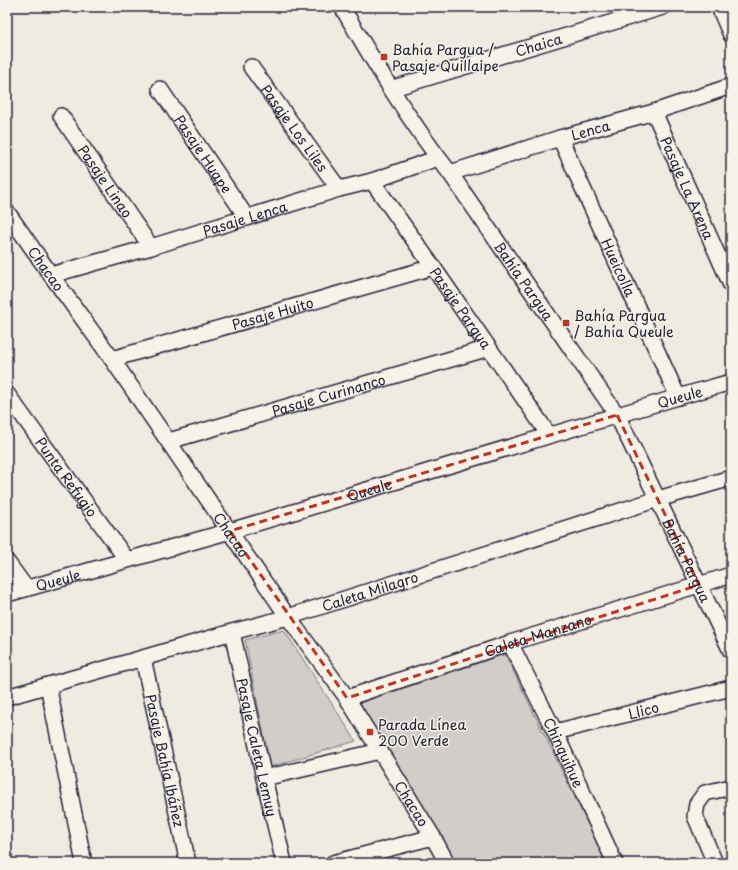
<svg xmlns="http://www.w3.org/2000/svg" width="738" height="870" font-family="'Playpen Sans',sans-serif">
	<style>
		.green { fill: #d1cdc9; stroke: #7a7882 }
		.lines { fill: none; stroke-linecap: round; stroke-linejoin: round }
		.minor-casing { stroke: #22223b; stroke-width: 18 }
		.minor { stroke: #f7f3e8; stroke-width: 15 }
		.marked { fill: none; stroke: #c8321e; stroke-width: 3; stroke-dasharray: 8 5; stroke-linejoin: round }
		.poi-dot { fill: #c8321e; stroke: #f7f3e8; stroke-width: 1.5 }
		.labels { text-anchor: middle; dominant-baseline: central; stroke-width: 3; stroke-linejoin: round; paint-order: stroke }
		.street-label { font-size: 14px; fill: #22223b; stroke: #f7f3e8 }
		.poi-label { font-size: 14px; fill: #22223b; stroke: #f7f3e8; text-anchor: start }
	</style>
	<rect width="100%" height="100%" fill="#eeebe1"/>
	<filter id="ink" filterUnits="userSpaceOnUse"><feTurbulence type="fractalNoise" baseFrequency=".025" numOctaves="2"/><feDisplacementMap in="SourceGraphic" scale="8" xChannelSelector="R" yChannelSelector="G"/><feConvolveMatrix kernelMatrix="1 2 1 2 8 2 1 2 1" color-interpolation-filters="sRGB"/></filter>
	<g filter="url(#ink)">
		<g class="green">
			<path d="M 284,630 L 356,741 L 270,767 L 245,640 Z"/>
			<path d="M 505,654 L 607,863 L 455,863 L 360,703 Z"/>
		</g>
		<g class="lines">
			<g class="minor-casing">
				<g id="minor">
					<path id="s1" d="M 342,7 C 375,64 409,121 450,173 L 617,415 L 731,651"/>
					<path d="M 719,7 L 731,35"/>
					<path id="s2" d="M 251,67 L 339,189"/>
					<path id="s3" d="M 160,89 L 247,218"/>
					<path id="s4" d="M 390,89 L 663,7"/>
					<path id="s5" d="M 654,112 L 731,285"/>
					<path id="s6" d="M 61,116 L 151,247"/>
					<path id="s7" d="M 560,138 L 678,397"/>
					<path id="s8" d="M 450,173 L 560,138 L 654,112 L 731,86"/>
					<path id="s9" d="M 372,181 L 433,267 L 549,435"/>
					<path id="s10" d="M 7,212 L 51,275 L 112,359 L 288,617 L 347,698 L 433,837 L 447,863"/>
					<path id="s11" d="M 51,275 L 151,247 L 339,189 L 372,181 L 438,158"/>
					<path id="s12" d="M 112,359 L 433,267"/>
					<path id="s13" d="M 7,394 L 127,560"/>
					<path id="s14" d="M 169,441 L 489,348"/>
					<path d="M 7,562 L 26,588"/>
					<path id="s15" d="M 7,594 L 230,531 L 678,397 L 731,382"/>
					<path id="s16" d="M 232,632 L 264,778 L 284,863"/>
					<path id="s17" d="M 510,643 L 555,732 L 615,863"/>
					<path id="s18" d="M 143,658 L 188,863"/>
					<path d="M 48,685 L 84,863"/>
					<path id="s19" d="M 7,697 L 143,658 L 232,632 L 288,617 L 658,499 L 731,478"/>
					<path id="s20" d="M 347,698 L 510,643 L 731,575"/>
					<path id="s21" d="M 555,732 L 731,688"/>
					<path d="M 264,778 L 380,751"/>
					<path d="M 333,863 L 433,837"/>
					<path d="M 715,863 L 695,816 L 697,804 L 705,793 L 731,787"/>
				</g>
			</g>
			<use href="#minor" class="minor"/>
		</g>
	</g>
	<path class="marked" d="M 617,415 L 699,585 L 347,698 L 230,531 Z"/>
	<g class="poi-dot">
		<rect x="380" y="53" width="8" height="8" rx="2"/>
		<rect x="562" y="319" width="8" height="8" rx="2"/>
		<rect x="366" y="728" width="8" height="8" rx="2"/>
	</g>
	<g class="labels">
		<g class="street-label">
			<text stroke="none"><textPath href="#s4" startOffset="155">Chaica</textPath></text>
			<text stroke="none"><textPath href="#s2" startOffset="75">Pasaje Los Liles</textPath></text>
			<text stroke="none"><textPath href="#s8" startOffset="147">Lenca</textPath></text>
			<text stroke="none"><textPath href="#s3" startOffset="78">Pasaje Huape</textPath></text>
			<text stroke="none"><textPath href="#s6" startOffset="79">Pasaje Linao</textPath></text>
			<text stroke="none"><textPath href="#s5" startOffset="83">Pasaje La Arena</textPath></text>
			<text stroke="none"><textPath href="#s11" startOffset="202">Pasaje Lenca</textPath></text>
			<text stroke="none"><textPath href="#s7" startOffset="142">Hueicolla</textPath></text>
			<text stroke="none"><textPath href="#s10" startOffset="69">Chacao</textPath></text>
			<text stroke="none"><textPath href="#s1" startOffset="329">Bahía Pargua</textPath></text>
			<text stroke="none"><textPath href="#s9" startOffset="155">Pasaje Pargua</textPath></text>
			<text stroke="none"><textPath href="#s12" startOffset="167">Pasaje Huito</textPath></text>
			<text stroke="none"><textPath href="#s14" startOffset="166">Pasaje Curinanco</textPath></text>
			<text stroke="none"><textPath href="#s15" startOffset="701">Queule</textPath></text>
			<text stroke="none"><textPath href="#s13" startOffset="102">Punta Refugio</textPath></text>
			<text stroke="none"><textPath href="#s15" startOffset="377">Queule</textPath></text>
			<text stroke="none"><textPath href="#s10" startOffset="393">Chacao</textPath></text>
			<text stroke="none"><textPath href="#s1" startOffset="653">Bahía Pargua</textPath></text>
			<text stroke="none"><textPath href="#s15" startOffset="53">Queule</textPath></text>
			<text stroke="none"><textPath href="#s19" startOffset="378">Caleta Milagro</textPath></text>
			<text stroke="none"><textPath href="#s20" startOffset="201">Caleta Manzano</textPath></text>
			<text stroke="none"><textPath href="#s21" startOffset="91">Llico</textPath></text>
			<text stroke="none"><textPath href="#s16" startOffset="118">Pasaje Caleta Lemuy</textPath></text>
			<text stroke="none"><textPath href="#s17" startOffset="122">Chinquihue</textPath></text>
			<text stroke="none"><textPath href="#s18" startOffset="105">Pasaje Bahía Ibáñez</textPath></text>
			<text stroke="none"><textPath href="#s10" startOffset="717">Chacao</textPath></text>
		</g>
		<g class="poi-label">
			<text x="392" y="49">Bahía Pargua /<tspan x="392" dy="16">Pasaje Quillaipe</tspan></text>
			<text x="574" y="315">Bahía Pargua<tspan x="574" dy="16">/ Bahía Queule</tspan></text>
			<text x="378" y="724">Parada Línea<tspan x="378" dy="16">200 Verde</tspan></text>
		</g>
	</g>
	<rect width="738" height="870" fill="none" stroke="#f7f3e8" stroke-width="24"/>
	<rect x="12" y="12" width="714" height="846" fill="none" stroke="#22223b" stroke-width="1.5" filter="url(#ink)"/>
</svg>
